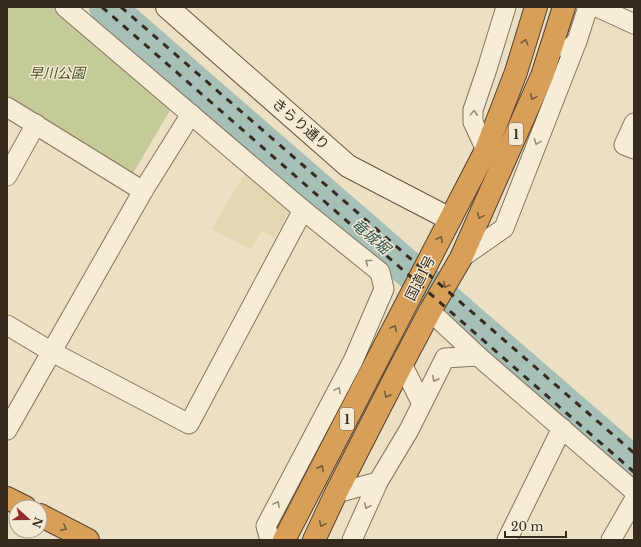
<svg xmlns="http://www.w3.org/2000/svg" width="641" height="547" font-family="'Libre Baskerville','Noto Sans JP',serif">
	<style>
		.farmland { fill: #e2d9b2 }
		.green { fill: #c4ca98 }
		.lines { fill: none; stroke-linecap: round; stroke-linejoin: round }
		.river { stroke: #a6c0b8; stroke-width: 36 }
		.street-casing { stroke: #86725b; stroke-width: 21 }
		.secondary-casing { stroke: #68533e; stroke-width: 24 }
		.highway-casing { stroke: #54402f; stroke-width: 24 }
		.street { stroke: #f7edd7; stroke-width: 19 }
		.secondary { stroke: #f7edd7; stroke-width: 22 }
		.highway { stroke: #d89f58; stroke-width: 22 }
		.rail { stroke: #372a1f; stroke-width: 3; stroke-dasharray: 7 7; stroke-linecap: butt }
		.oneway { stroke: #775936 }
		.oneway2 { stroke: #978c7b }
		.labels { text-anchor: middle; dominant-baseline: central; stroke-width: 3; stroke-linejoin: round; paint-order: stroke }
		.shield { fill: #f4ead3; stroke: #706455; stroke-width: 1 }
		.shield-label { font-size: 13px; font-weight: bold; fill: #372a1f }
		.park-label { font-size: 14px; font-style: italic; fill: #475226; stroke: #f4ead3 }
		.street-label { font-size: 14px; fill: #372a1f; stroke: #f4ead3 }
		.water-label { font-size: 15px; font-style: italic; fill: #2e5653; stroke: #f4ead3 }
	</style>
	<rect width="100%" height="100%" fill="#ece0c4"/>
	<path class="farmland" d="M 246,173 L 289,212 L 275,238 L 262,231 L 251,249 L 211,229 Z"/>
	<path class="green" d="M 7,7 L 54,7 L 172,107 L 132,175 L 7,100 Z"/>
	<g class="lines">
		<path class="river" d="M 107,7 L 634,465"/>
		<g class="street-casing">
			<g id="street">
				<path d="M 65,7 L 303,210 L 380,272 L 384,289 L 353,361 L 266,526 L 270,540"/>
				<path d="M 597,7 L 634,24"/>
				<path d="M 568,50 L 577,41 L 588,7"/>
				<path d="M 7,107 L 143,191"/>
				<path d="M 634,123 L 624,145 L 634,149"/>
				<path d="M 486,150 L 473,122 L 473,110 L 487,69 L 506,7"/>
				<path d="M 7,176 L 36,124"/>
				<path d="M 461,258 L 504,228 L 577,41"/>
				<path d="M 430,311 L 478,356 L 634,491"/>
				<path d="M 7,325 L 52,352 L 189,424 L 303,210"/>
				<path d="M 402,364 L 422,404"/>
				<path d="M 7,430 L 143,191 L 191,114"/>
				<path d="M 336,493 L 378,482"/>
				<path d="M 352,540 L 378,482 L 409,430 L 445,358 L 478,356"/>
				<path d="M 507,540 L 562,428"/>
				<path d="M 611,540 L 634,500"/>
			</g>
		</g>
		<g class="secondary-casing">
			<path id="secondary" d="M 167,7 L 348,166 L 450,219"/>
		</g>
		<g class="highway-casing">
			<g id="highway">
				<path d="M 7,498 L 25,507"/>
				<path d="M 40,515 L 88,540"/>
				<path d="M 284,540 L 486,150 L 516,72 L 536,7"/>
				<path d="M 314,540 L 336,493 L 402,364 L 430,311 L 461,258 L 542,76 L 564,7"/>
			</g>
		</g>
		<use href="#street" class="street"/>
		<use href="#secondary" class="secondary"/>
		<use href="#highway" class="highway"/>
		<g class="rail">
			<path d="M 102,7 L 634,472"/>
			<path d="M 121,7 L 634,453"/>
		</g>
	</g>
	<defs><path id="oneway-chevron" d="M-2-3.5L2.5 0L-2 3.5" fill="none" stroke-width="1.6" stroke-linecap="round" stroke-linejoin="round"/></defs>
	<g class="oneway">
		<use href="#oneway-chevron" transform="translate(525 42) rotate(-73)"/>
		<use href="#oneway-chevron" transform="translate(533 97) rotate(114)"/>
		<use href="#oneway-chevron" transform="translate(480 216) rotate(114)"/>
		<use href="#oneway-chevron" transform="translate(440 239) rotate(-63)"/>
		<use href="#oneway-chevron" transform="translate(446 285) rotate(120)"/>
		<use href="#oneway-chevron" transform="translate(394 328) rotate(-62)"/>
		<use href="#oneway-chevron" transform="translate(387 395) rotate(117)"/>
		<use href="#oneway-chevron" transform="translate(321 468) rotate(-63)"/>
		<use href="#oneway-chevron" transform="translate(322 524) rotate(115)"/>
		<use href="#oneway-chevron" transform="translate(64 528) rotate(27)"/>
	</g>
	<g class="oneway2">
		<use href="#oneway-chevron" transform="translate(474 113) rotate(-86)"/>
		<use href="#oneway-chevron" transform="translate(537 142) rotate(111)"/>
		<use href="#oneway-chevron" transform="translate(368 262) rotate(-141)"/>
		<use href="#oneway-chevron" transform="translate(435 379) rotate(117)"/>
		<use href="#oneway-chevron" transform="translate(338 390) rotate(-62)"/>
		<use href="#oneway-chevron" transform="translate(277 504) rotate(-62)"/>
		<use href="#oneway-chevron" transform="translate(367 506) rotate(114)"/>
	</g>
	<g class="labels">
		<g class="shield">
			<rect x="509" y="123" width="14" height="22" rx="3"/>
			<rect x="340" y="408" width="14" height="22" rx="3"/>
		</g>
		<g class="shield-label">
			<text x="516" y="134">1</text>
			<text x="347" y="419">1</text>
		</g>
		<g class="park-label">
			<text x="57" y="73">早川公園</text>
		</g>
		<g class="street-label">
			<text transform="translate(301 124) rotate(41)">きらり通り</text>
			<text transform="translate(420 278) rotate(-63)">国道1号</text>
		</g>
		<g class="water-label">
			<text transform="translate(371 236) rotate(41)">竜城堀</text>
		</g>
	</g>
	<rect width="641" height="547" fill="none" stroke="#372a1f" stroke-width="16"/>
	<g transform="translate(28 519) rotate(111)"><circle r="19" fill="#f4ead3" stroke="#a89d8b"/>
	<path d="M0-3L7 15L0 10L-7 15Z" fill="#932e2f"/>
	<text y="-6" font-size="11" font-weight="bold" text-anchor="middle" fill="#372a1f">N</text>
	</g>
	<path d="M505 531v6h61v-6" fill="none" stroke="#372a1f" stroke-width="2"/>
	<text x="511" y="531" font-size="12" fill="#372a1f" stroke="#f4ead3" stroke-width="3" paint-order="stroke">20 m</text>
</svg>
